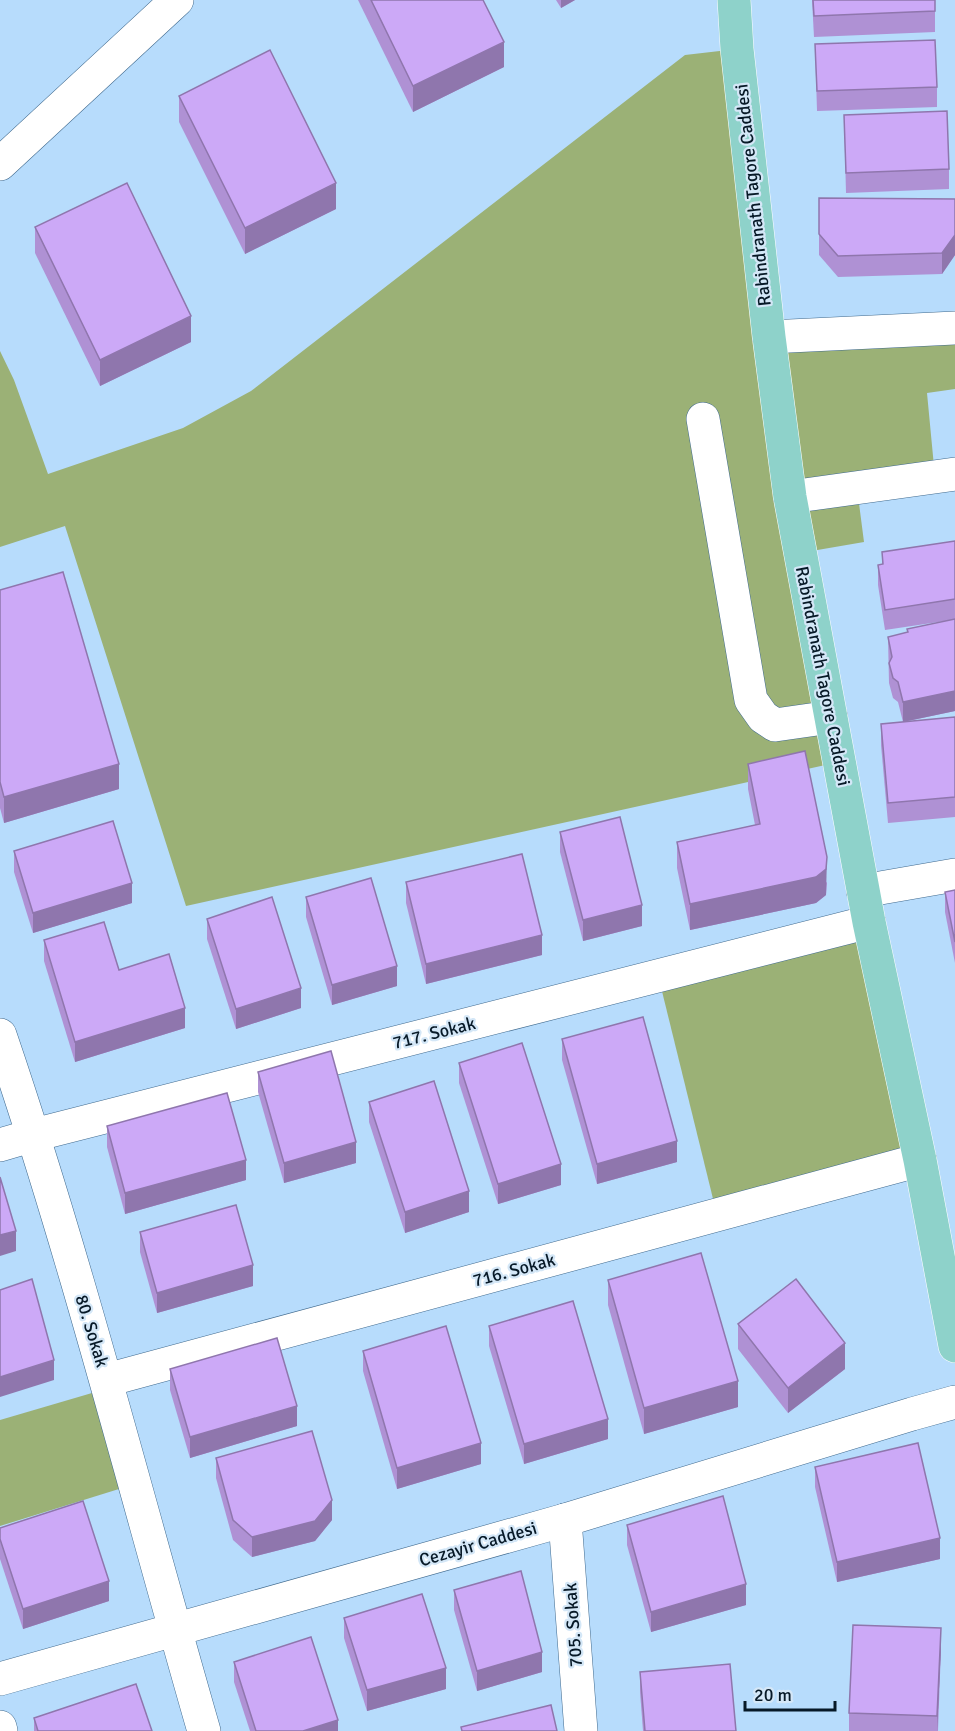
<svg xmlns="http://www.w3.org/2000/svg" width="955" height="1731" font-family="Signika,sans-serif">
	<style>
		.green { fill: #9bb176 }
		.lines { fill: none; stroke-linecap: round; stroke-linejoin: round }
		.minor-casing { stroke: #406a8e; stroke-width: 34 }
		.major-casing { stroke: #fff; stroke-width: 34 }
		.minor { stroke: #fff; stroke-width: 33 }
		.major { stroke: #8ed2ca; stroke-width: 33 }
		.wall { fill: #af91d4 }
		.shaded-wall { fill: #8f76ad }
		.building { fill: #cca9f7; stroke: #8f76ad; stroke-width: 1.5 }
		.labels { text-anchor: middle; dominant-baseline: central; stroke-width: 4.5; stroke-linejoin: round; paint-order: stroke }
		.street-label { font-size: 18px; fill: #071927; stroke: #d4e7f7 }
	</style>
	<rect width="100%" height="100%" fill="#b7dcfc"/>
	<g class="green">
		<path d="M 737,49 L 769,337 L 955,328 L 955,389 L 927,393 L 935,477 L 857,488 L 864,542 L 800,553 L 839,762 L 186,906 L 65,526 L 0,547 L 0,351 L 14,380 L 48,474 L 183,428 L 251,391 L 685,55 Z"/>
		<path d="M 870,922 L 920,1160 L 717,1215 L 658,975 Z"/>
		<path d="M 109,1388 L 135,1484 L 0,1526 L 0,1420 Z"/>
	</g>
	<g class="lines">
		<g class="minor-casing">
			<g id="minor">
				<path d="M 0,164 L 177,0"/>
				<path d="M 769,337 L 955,328"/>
				<path d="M 703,419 L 751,700 L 763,717 L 775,725 L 831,717"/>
				<path d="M 790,497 L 955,474"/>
				<path d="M 863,891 L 955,875"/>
				<path d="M 0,1035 C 78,1264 137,1499 204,1731"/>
				<path d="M 0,1145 L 34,1135 L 869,922"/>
				<path d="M 107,1380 L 920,1160"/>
				<path d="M 565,1520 L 581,1731"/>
				<path d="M 0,1679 L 565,1520 L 912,1414 L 955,1402"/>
				<path d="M 0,1727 L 1,1731"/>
			</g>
		</g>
		<g class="major-casing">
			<path id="major" d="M 734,0 L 737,49 L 769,337 L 790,497 L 869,922 L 920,1160 L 955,1346"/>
		</g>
		<use href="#minor" class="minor"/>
		<use href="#major" class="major"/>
	</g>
	<g class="wall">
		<path d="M 358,0 L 483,0 L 504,67 L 413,112 Z"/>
		<path d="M 556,0 L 575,0 L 561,8 Z"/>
		<path d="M 812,0 L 935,0 L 935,32 L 814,37 Z"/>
		<path d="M 815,44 L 937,87 L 937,107 L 817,111 Z"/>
		<path d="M 179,96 L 336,209 L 245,254 L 179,122 Z"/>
		<path d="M 844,115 L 949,169 L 949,189 L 846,193 Z"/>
		<path d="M 819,198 L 955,199 L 955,255 L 942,274 L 838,277 L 819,255 Z"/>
		<path d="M 35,227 L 191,342 L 100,386 L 35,253 Z"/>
		<path d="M 955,541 L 955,711 L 903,722 L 898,702 L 893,698 L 889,683 L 888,637 L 907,633 L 907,629 L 945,621 L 885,630 L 878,585 L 878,565 L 882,564 L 882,552 Z"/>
		<path d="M 0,590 L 119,789 L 4,823 L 0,808 Z"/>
		<path d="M 955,717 L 955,817 L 888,823 L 881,745 L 881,724 Z"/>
		<path d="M 748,764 L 827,883 L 826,895 L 816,903 L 690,930 L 677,868 L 677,842 L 755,825 L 748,789 Z"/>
		<path d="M 560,832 L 642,926 L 583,941 L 560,852 Z"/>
		<path d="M 14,851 L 132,903 L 33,933 L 14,872 Z"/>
		<path d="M 406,882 L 542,955 L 426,984 L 406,903 Z"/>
		<path d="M 955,890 L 955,963 L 945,912 L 945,892 Z"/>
		<path d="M 306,897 L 397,986 L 332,1005 L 306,917 Z"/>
		<path d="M 207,919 L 301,1008 L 236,1029 L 207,939 Z"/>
		<path d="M 44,940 L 119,970 L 185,1028 L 75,1062 L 44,961 Z"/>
		<path d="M 562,1039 L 677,1162 L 597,1184 L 562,1060 Z"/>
		<path d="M 459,1063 L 561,1185 L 498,1204 L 459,1083 Z"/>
		<path d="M 258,1072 L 356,1163 L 284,1183 L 258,1092 Z"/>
		<path d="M 369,1102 L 469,1212 L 405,1233 L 369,1122 Z"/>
		<path d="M 107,1126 L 246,1180 L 125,1214 L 107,1147 Z"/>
		<path d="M 140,1232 L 253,1286 L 157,1313 L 140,1252 Z"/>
		<path d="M 608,1280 L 738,1407 L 644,1434 L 608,1305 Z"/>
		<path d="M 738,1324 L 845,1369 L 788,1413 L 738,1349 Z"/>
		<path d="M 489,1326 L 608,1439 L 524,1464 L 489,1346 Z"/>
		<path d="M 363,1351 L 481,1464 L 397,1489 L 363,1371 Z"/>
		<path d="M 170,1369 L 297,1426 L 190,1458 L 170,1390 Z"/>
		<path d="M 216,1458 L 332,1520 L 315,1541 L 252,1557 L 233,1540 L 216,1478 Z"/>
		<path d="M 815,1467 L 940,1559 L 837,1582 L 815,1487 Z"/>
		<path d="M 627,1525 L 746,1605 L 651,1632 L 627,1545 Z"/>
		<path d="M 0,1528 L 109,1601 L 23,1629 L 0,1559 Z"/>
		<path d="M 454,1590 L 542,1672 L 477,1691 L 454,1610 Z"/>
		<path d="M 344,1618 L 446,1689 L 367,1711 L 344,1638 Z"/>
		<path d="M 941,1648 L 938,1731 L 849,1731 L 849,1713 Z"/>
		<path d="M 234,1662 L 338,1731 L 250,1731 L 234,1682 Z"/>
		<path d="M 640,1672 L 736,1731 L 643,1731 L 640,1692 Z"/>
		<path d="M 34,1718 L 152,1731 L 34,1731 Z"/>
	</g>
	<g class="shaded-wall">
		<path d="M 561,0 L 575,0 L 561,8 Z"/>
		<path d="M 504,42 L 504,67 L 413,112 L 413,86 Z"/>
		<path d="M 336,183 L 336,209 L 245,254 L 245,228 Z"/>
		<path d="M 955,235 L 955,255 L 942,274 L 942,253 Z"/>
		<path d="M 191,316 L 191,342 L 100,386 L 100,360 Z"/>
		<path d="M 955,691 L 955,711 L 903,722 L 903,702 Z"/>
		<path d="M 119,764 L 119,789 L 4,823 L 4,797 Z"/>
		<path d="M 827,857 L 826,895 L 816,903 L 690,930 L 690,904 Z"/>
		<path d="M 132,883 L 132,903 L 33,933 L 33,913 Z"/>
		<path d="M 642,905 L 642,926 L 583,941 L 583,920 Z"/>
		<path d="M 542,935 L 542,955 L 426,984 L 426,964 Z"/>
		<path d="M 397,966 L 397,986 L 332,1005 L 332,985 Z"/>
		<path d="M 301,988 L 301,1008 L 236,1029 L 236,1009 Z"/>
		<path d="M 185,1008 L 185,1028 L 75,1062 L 75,1042 Z"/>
		<path d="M 677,1141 L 677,1162 L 597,1184 L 597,1164 Z"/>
		<path d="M 356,1142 L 356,1163 L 284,1183 L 284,1163 Z"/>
		<path d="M 246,1160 L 246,1180 L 125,1214 L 125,1193 Z"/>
		<path d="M 561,1164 L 561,1185 L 498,1204 L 498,1184 Z"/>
		<path d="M 469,1191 L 469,1212 L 405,1233 L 405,1212 Z"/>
		<path d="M 16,1231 L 16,1251 L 0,1256 L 0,1235 Z"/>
		<path d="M 253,1265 L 253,1286 L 157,1313 L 157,1293 Z"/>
		<path d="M 845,1343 L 845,1369 L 788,1413 L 788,1388 Z"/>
		<path d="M 54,1360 L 54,1380 L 0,1397 L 0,1377 Z"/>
		<path d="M 738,1381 L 738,1407 L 644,1434 L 644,1408 Z"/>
		<path d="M 297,1406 L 297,1426 L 190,1458 L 190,1437 Z"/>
		<path d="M 608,1419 L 608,1439 L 524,1464 L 524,1444 Z"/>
		<path d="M 481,1443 L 481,1464 L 397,1489 L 397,1468 Z"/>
		<path d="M 332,1500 L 332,1520 L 315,1541 L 252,1557 L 252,1537 Z"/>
		<path d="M 940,1538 L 940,1559 L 837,1582 L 837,1562 Z"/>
		<path d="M 109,1581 L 109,1601 L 23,1629 L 23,1609 Z"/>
		<path d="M 746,1584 L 746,1605 L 651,1632 L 651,1612 Z"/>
		<path d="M 941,1628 L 941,1648 L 937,1731 L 937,1716 Z"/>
		<path d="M 542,1652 L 542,1672 L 477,1691 L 477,1671 Z"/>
		<path d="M 446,1668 L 446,1689 L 367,1711 L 367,1690 Z"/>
		<path d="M 338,1720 L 338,1731 L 303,1731 Z"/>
	</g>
	<g class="building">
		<path d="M 371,0 L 483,0 L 504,42 L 413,86 Z"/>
		<path d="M 813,0 L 935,0 L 935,11 L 814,16 Z"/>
		<path d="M 935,40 L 937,87 L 817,91 L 815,44 Z"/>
		<path d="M 270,50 L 336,183 L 245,228 L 179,96 Z"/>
		<path d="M 947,111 L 949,169 L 846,173 L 844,115 Z"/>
		<path d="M 127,183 L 191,316 L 100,360 L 35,227 Z"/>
		<path d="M 819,198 L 955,199 L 955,235 L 942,253 L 838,256 L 819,234 Z"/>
		<path d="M 955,541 L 955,599 L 885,610 L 878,565 L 883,564 L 882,552 Z"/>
		<path d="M 63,572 L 119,764 L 4,797 L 0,782 L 0,590 Z"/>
		<path d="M 955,619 L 955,691 L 903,702 L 898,682 L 893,678 L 889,663 L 892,657 L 888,637 L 908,632 L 907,629 Z"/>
		<path d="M 955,717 L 955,797 L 888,803 L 881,724 Z"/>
		<path d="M 805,751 L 827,857 L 826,869 L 816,877 L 690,904 L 677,842 L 760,824 L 748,764 Z"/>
		<path d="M 620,817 L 642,905 L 583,920 L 560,832 Z"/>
		<path d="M 113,821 L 132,883 L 33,913 L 14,851 Z"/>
		<path d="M 522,854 L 542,935 L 426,964 L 406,882 Z"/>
		<path d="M 371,878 L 397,966 L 332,985 L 306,897 Z"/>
		<path d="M 955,890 L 955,942 L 945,892 Z"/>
		<path d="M 272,897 L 301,988 L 236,1009 L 207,919 Z"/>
		<path d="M 104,922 L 119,970 L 169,954 L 185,1008 L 75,1042 L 44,940 Z"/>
		<path d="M 643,1017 L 677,1141 L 597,1164 L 562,1039 Z"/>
		<path d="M 522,1043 L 561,1164 L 498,1184 L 459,1063 Z"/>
		<path d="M 331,1051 L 356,1142 L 284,1163 L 258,1072 Z"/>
		<path d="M 434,1081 L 469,1191 L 405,1212 L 369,1102 Z"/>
		<path d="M 227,1093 L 246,1160 L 125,1193 L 107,1126 Z"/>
		<path d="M 0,1177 L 16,1231 L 0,1235 Z"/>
		<path d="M 236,1205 L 253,1265 L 157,1293 L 140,1232 Z"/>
		<path d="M 701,1253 L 738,1381 L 644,1408 L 608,1280 Z"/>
		<path d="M 32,1279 L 54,1360 L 0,1377 L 0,1290 Z"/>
		<path d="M 796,1279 L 845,1343 L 788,1388 L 738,1324 Z"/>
		<path d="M 573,1301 L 608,1419 L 524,1444 L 489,1326 Z"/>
		<path d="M 446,1326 L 481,1443 L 397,1468 L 363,1351 Z"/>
		<path d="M 277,1338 L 297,1406 L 190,1437 L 170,1369 Z"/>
		<path d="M 312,1431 L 332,1500 L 315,1521 L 252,1537 L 233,1520 L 216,1458 Z"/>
		<path d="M 918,1443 L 940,1538 L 837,1562 L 815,1467 Z"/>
		<path d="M 723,1496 L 746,1584 L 651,1612 L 627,1525 Z"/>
		<path d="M 83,1501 L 109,1581 L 23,1609 L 0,1539 L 0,1528 Z"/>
		<path d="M 521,1571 L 542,1652 L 477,1671 L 454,1590 Z"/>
		<path d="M 422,1594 L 446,1668 L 367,1690 L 344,1618 Z"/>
		<path d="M 853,1625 L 941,1628 L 937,1716 L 849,1713 Z"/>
		<path d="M 311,1637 L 338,1720 L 303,1731 L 256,1731 L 234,1662 Z"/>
		<path d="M 730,1664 L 736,1731 L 645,1731 L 640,1672 Z"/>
		<path d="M 136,1684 L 152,1731 L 38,1731 L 34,1718 Z"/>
		<path d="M 551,1705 L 557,1731 L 462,1731 L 461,1727 Z"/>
	</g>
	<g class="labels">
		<g class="street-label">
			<text transform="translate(753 195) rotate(-96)">Rabindranath Tagore Caddesi</text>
			<text transform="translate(823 676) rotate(79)">Rabindranath Tagore Caddesi</text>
			<text transform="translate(434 1033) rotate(-14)">717. Sokak</text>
			<text transform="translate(514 1270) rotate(-15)">716. Sokak</text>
			<text transform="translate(92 1331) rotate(73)">80. Sokak</text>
			<text transform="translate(478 1544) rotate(-16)">Cezayir Caddesi</text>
			<text transform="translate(573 1625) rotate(-94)">705. Sokak</text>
		</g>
	</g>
	<path d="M745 1701v9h90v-9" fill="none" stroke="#071927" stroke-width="3"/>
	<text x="754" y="1701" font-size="18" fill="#071927" stroke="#d4e7f7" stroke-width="4.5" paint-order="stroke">20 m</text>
</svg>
